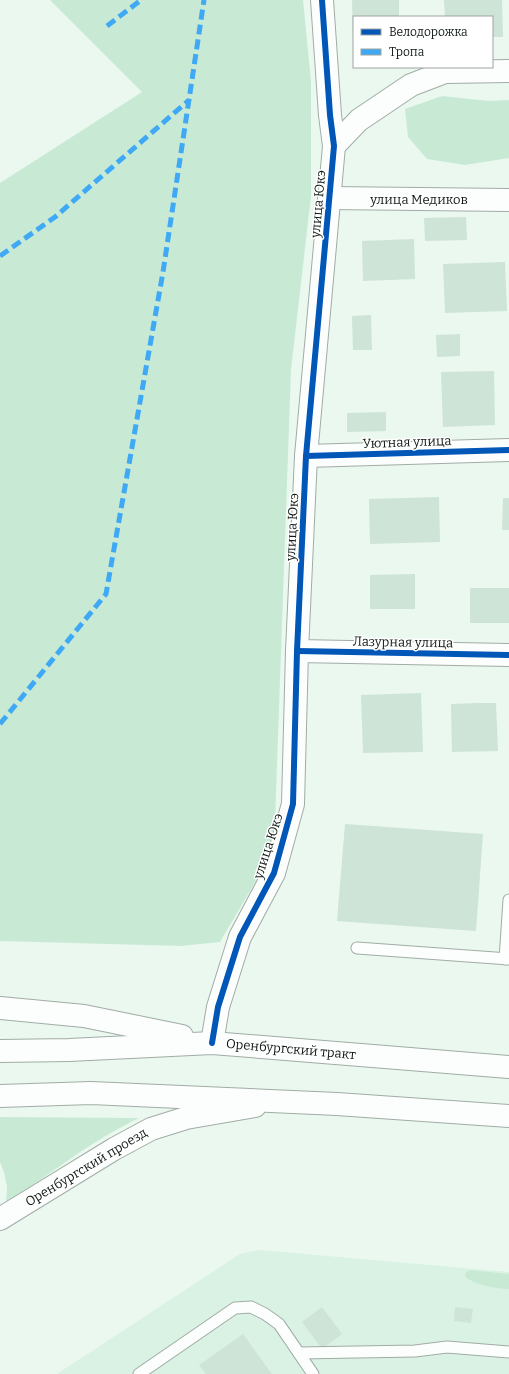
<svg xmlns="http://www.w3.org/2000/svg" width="509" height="1374" font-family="Bitter,serif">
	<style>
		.built { fill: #daf2e3 }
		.green { fill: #c8ead5 }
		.building { fill: #cee4d7 }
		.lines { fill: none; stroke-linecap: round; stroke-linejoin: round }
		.lane-casing { stroke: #a1aca5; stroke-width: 13 }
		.street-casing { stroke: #a1aca5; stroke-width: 24 }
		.secondary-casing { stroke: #a1aca5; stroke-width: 24 }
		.primary-casing { stroke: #a1aca5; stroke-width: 24 }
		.lane { stroke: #fcfefd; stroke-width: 11 }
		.street { stroke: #fcfefd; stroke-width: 22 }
		.secondary { stroke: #fcfefd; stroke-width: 22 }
		.primary { stroke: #fcfefd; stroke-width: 22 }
		.quiet { stroke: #3fa9f5; stroke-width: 5; stroke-dasharray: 10 5; stroke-linecap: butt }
		.cycleway-casing { stroke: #fff; stroke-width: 8 }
		.cycleway { stroke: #0057b8; stroke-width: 6 }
		.labels { text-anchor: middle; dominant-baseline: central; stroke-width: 3; stroke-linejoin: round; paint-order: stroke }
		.street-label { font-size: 13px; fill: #101914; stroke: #fff }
	</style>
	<rect width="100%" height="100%" fill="#eaf8ef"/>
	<path class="built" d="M 260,1250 L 509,1272 L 509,1374 L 57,1374 L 240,1254 Z"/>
	<g class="green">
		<path d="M 50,0 L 303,0 L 311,81 L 311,196 L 291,370 L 274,850 L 220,942 L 181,946 L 0,941 L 0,183 L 142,92 Z"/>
		<path d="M 442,96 L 489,101 L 509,100 L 509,158 L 465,165 L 427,159 L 408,137 L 405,109 Z"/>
		<path d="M 0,1117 L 139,1118 C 127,1124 115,1130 104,1137 C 70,1157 39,1182 6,1203 L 7,1187 L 4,1172 L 0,1162 Z"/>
		<path d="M 470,1270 L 509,1274 L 509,1289 C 497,1289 473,1285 465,1276 L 466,1272 Z"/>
	</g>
	<g class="building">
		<path d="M 352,0 L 399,0 L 399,17 L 354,17 L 354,42 L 353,42 Z"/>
		<path d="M 444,0 L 502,0 L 503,37 L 492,37 L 492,17 L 445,17 Z"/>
		<path d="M 466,217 L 467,240 L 425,241 L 424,218 Z"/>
		<path d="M 414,239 L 415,279 L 363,281 L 362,241 Z"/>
		<path d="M 505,262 L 507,311 L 445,313 L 443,264 Z"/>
		<path d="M 371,315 L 372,350 L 353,350 L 352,316 Z"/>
		<path d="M 460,334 L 460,356 L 437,357 L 436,335 Z"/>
		<path d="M 494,371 L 495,425 L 443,427 L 441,372 Z"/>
		<path d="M 386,412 L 386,431 L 347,432 L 347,413 Z"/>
		<path d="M 439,497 L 440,542 L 370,544 L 369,499 Z"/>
		<path d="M 503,498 L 509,498 L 509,530 L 502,530 Z"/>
		<path d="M 415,574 L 415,609 L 370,609 L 370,575 Z"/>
		<rect x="470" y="588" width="39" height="35"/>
		<path d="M 421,693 L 423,752 L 363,753 L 361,695 Z"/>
		<path d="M 479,703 L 496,703 L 498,751 L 452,752 L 451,704 Z"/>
		<path d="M 345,824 L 483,834 L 476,931 L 337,921 Z"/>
		<path d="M 322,1307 L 342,1334 L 322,1349 L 302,1322 Z"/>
		<path d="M 455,1307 L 473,1309 L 471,1323 L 454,1321 Z"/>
		<path d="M 243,1334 L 272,1374 L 206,1374 L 199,1365 Z"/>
	</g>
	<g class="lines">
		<g class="lane-casing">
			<g id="lane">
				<path d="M 357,948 L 509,959"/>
				<path d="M 505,959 L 509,900"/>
				<path d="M 299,1353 L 415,1351 L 447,1347 L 509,1352"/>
				<path d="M 139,1374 L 235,1308 L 251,1307 L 265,1314 L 279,1324 L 313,1374"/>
			</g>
		</g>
		<g class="street-casing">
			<g id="street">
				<path d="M 334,146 L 359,120 L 411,85 L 445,72 L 509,71"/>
				<path d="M 329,198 L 509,200"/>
				<path d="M 306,456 L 509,450"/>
				<path d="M 297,651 L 509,655"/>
				<path d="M 212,1043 L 218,1007 L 240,937 L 274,873 L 293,804 L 297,651 L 306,456 L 334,146 L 330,115 L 322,0"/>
			</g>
		</g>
		<g class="secondary-casing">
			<path id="secondary" d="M 0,1219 L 114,1149 L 151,1129 L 186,1118 L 255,1106"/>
		</g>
		<g class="primary-casing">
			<g id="primary">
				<path d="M 0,1008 L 84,1016 L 182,1036"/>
				<path d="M 0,1051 L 69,1050 L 212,1043 L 509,1067"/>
				<path d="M 0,1096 L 91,1093 L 337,1104 L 509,1116"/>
			</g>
		</g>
		<use href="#lane" class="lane"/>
		<use href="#street" class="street"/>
		<use href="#secondary" class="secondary"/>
		<use href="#primary" class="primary"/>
		<g class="quiet">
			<path d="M 107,26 L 141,0"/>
			<path d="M 0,256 L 55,217 L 188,101"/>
			<path d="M 0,724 L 106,594 L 163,272 L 204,0"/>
		</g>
		<g class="cycleway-casing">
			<g id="cycleway">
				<path d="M 306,456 L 509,450"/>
				<path d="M 297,651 L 509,655"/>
				<path d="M 212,1043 L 218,1007 L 240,937 L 274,873 L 293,804 L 297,651 L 306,456 L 334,146 L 330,115 L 322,0"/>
			</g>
		</g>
		<use href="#cycleway" class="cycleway"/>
	</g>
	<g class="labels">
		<g class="street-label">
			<text x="419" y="199">улица Медиков</text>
			<text transform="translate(318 204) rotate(-85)">улица Юкэ</text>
			<text transform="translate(407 442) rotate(-2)">Уютная улица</text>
			<text transform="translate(292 527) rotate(-87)">улица Юкэ</text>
			<text transform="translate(403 642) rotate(1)">Лазурная улица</text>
			<text transform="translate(268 846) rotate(-72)">улица Юкэ</text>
			<text transform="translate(291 1049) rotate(5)">Оренбургский тракт</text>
			<text transform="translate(86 1167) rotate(-31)">Оренбургский проезд</text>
		</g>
	</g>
	<rect x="353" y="16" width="140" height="52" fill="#ffffff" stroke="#9fa3a1"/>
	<rect x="361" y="29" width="20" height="6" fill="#0057b8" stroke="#9fa3a1"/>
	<text x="389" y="36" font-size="12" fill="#101914">Велодорожка</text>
	<rect x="361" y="49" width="20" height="6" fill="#3fa9f5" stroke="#9fa3a1"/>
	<text x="389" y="56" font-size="12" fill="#101914">Тропа</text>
</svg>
